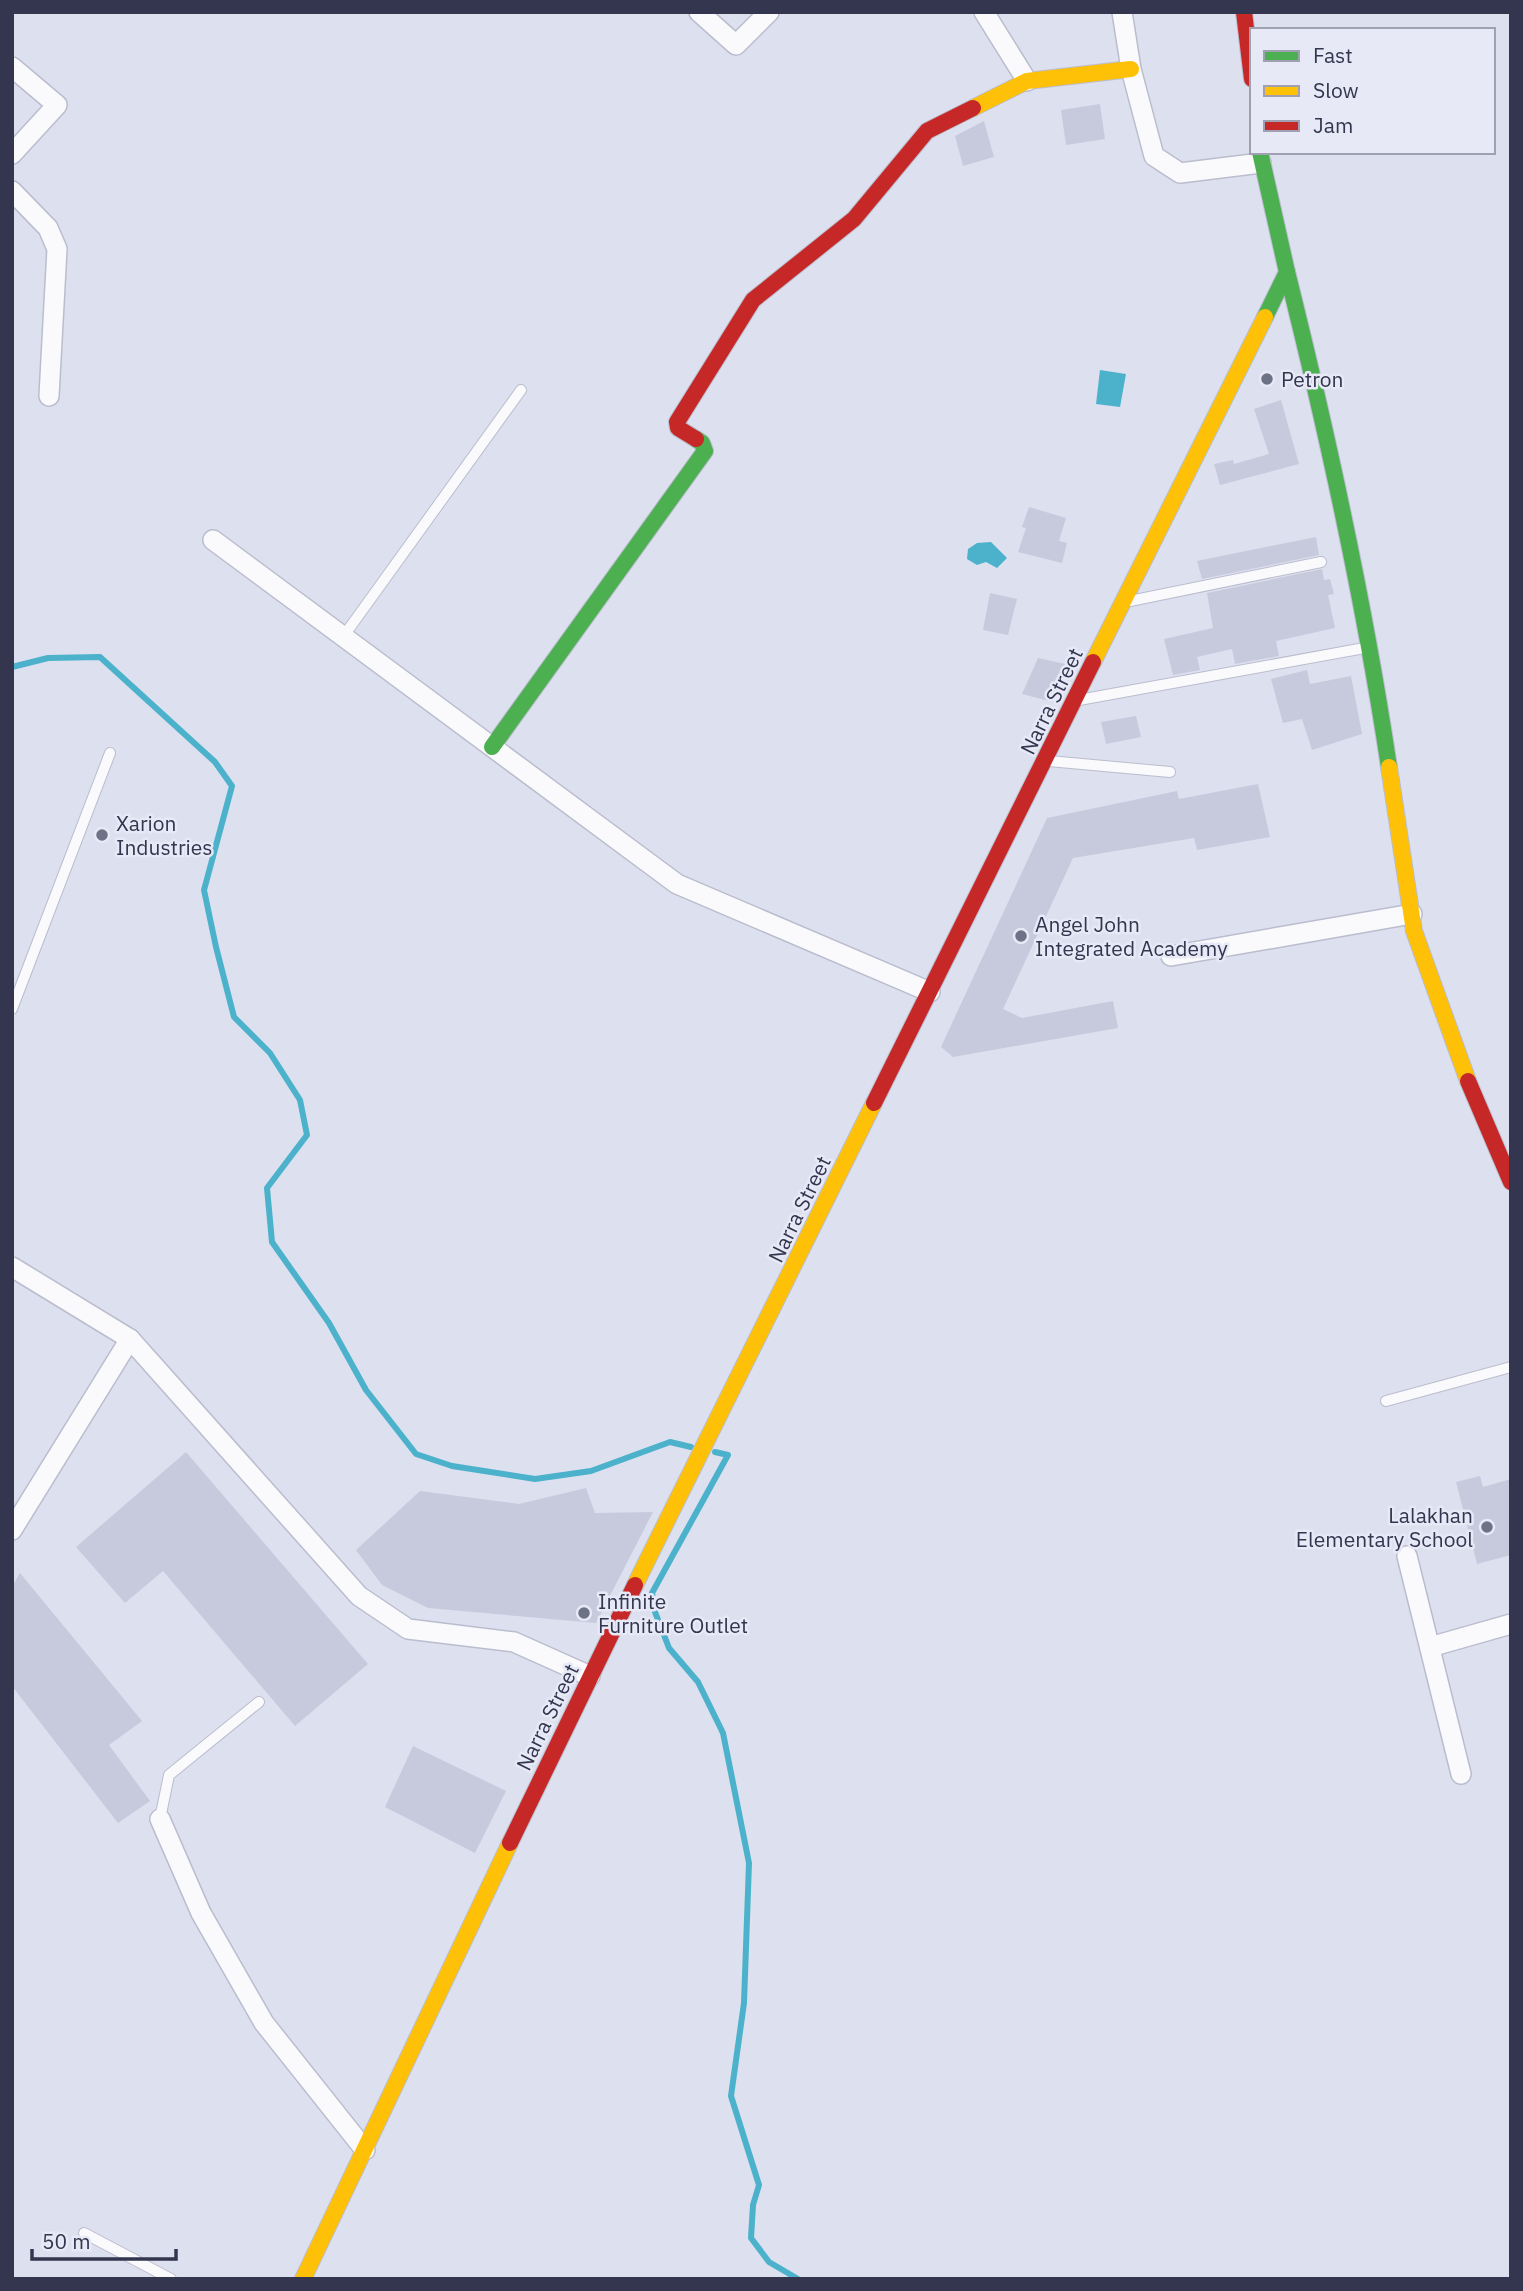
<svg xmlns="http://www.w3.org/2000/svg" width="1523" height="2291" font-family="'IBM Plex Sans',sans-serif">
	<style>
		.water { fill: #4cb2cb }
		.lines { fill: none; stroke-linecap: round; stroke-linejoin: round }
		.stream { stroke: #4cb2cb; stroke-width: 6 }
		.building { fill: #c7cadd }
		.lane-casing { stroke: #babdce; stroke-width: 12 }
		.street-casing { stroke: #babdce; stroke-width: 22 }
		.fast-casing { stroke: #babdce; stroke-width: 18 }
		.slow-casing { stroke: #babdce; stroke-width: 18 }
		.jam-casing { stroke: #babdce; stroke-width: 18 }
		.lane { stroke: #fafafc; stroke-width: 10 }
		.street { stroke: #fafafc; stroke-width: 19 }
		.fast { stroke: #4caf50; stroke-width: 16 }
		.slow { stroke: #ffc107; stroke-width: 16 }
		.jam { stroke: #c62828; stroke-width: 16 }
		.poi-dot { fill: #6e7286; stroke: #e7e9f6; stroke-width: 2.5 }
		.labels { text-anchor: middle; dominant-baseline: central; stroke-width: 5; stroke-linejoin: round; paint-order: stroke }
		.poi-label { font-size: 21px; fill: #33364e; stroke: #e7e9f6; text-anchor: start }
		.street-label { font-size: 21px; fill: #33364e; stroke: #e7e9f6 }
	</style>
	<rect width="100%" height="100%" fill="#dde0ee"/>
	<g class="water">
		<path d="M 1100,370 L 1126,374 L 1120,407 L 1096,404 Z"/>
		<path d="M 991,542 L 1007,558 L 997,568 L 986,562 L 977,565 L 967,559 L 968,549 L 977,543 Z"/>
	</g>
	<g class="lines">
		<g class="stream">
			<path d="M 12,667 L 48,658 L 100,657 L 215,762 L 232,786 L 204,890 L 216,947 L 234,1017 L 270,1053 L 300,1100 L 307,1135 L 267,1188 L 272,1242 L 329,1323 L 366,1390 L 416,1454 L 452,1466 L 535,1479 L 591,1471 L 670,1442 L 691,1447"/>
			<path d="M 715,1452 L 728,1455 L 652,1593 L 655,1612 L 669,1648 L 698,1682 L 723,1733 L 749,1863 L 744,2003 L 731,2096 L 759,2185 L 753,2205 L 751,2238 L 769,2262 L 798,2279"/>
		</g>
	</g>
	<g class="building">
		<path d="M 1100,104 L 1105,139 L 1066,145 L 1061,110 Z"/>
		<path d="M 984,121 L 994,157 L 963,166 L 955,136 Z"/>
		<path d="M 1281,400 L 1299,464 L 1220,485 L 1214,464 L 1233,460 L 1234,464 L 1269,454 L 1254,409 Z"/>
		<path d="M 1029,507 L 1066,518 L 1059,541 L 1067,543 L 1062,563 L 1018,552 L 1026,528 L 1022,527 Z"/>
		<path d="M 1316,537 L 1319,555 L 1202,579 L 1197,561 Z"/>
		<path d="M 1322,569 L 1324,580 L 1330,579 L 1334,594 L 1328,595 L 1335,628 L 1276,641 L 1279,656 L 1235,664 L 1232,649 L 1197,657 L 1200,670 L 1173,675 L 1164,639 L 1213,628 L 1207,593 Z"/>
		<path d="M 990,593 L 1017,599 L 1008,635 L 983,630 Z"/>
		<path d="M 1038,658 L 1065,664 L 1049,701 L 1022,694 Z"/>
		<path d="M 1307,670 L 1310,684 L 1351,676 L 1362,734 L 1312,750 L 1302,719 L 1283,723 L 1271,679 Z"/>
		<path d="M 1136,716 L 1141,737 L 1106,744 L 1101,722 Z"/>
		<path d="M 1258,784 L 1270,837 L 1197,850 L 1194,838 L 1073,858 L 1003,1009 L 1022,1018 L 1113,1001 L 1118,1028 L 953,1057 L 941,1047 L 1047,818 L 1177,791 L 1179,799 Z"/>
		<path d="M 186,1452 L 368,1664 L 295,1726 L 163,1571 L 125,1603 L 76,1547 Z"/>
		<path d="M 1480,1476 L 1483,1487 L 1511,1479 L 1511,1555 L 1477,1564 L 1456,1482 Z"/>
		<path d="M 586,1488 L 595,1513 L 653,1512 L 596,1623 L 428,1608 L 382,1585 L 356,1550 L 420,1491 L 519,1504 Z"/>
		<path d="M 20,1573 L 142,1721 L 109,1745 L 150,1801 L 118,1823 L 12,1686 L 12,1587 Z"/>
		<path d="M 413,1746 L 506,1791 L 475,1853 L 385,1807 Z"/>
	</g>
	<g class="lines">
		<g class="lane-casing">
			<g id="lane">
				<path d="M 1130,601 L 1321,562"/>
				<path d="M 343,637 L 521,390"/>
				<path d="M 1079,700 L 1370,647"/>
				<path d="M 1049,761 L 1170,772"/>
				<path d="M 12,1009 L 110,753"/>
				<path d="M 1386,1401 L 1511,1367"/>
				<path d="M 160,1819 L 169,1775 L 259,1702"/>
				<path d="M 84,2233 L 171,2279"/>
			</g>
		</g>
		<g class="street-casing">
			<g id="street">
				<path d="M 699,12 L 736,45 L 769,12"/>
				<path d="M 984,12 L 1027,81"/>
				<path d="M 1122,12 L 1131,69 L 1154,156 L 1180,173 L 1261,163"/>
				<path d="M 12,67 L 57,105 L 12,154"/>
				<path d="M 12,191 L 48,228 L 57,249 L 49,396"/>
				<path d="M 213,540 L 677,884 L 930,992"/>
				<path d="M 1171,956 L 1412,914"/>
				<path d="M 12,1267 L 130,1339 L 359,1596 L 408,1629 L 514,1642 L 590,1676"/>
				<path d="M 12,1530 L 130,1339"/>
				<path d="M 1407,1556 L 1461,1774"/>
				<path d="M 1430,1647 L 1511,1624"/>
				<path d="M 160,1819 L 201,1913 L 264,2023 L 365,2150"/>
			</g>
		</g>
		<g class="fast-casing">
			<g id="fast">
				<path d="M 1260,152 L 1287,272 L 1265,317"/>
				<path d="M 1287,272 C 1328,436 1364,600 1389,767"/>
				<path d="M 492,747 L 705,451 L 702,443 L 696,439"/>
			</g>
		</g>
		<g class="slow-casing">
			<g id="slow">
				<path d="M 973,108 L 1027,81 L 1131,69"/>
				<path d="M 1093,662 L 1265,317"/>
				<path d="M 1389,767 L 1414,931 L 1468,1081"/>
				<path d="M 635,1585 L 874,1103"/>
				<path d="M 303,2279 L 510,1843"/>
			</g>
		</g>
		<g class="jam-casing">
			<g id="jam">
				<path d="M 1244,12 L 1252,79"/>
				<path d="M 696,439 L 678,428 L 677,422 L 753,300 L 854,219 L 927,131 L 973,108"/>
				<path d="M 1468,1081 L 1511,1182"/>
				<path d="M 874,1103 L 1093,662"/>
				<path d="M 510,1843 L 635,1585"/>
			</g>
		</g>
		<use href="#lane" class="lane"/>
		<use href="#street" class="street"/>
		<use href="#fast" class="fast"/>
		<use href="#slow" class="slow"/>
		<use href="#jam" class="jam"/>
	</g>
	<g class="poi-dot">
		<circle cx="1267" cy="379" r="7"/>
		<circle cx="102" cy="835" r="7"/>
		<circle cx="1021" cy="936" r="7"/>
		<circle cx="1487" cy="1527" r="7"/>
		<circle cx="584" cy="1613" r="7"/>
	</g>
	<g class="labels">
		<g class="poi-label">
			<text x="1281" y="379">Petron</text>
			<text x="116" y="823">Xarion<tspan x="116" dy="24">Industries</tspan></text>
			<text x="1035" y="924">Angel John<tspan x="1035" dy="24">Integrated Academy</tspan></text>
			<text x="1473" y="1515" text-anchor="end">Lalakhan<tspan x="1473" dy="24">Elementary School</tspan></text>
			<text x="598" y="1601">Infinite<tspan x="598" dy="24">Furniture Outlet</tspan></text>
		</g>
		<g class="street-label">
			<text transform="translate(1051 701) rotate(-64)">Narra Street</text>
			<text transform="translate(799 1209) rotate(-64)">Narra Street</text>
			<text transform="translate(547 1717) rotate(-64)">Narra Street</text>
		</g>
	</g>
	<rect width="1523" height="2291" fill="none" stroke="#33364e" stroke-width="28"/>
	<rect x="1250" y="28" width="245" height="126" fill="#e7e9f6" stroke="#9fa1b3" stroke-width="2"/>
	<rect x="1264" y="51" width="35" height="10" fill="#4caf50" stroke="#9fa1b3" stroke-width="2"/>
	<text x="1313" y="63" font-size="21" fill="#33364e">Fast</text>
	<rect x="1264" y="86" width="35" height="10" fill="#ffc107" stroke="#9fa1b3" stroke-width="2"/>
	<text x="1313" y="98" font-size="21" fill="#33364e">Slow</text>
	<rect x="1264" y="121" width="35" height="10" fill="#c62828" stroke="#9fa1b3" stroke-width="2"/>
	<text x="1313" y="133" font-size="21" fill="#33364e">Jam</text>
	<path d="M32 2249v10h144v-10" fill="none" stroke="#33364e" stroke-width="3.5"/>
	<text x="42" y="2249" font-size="21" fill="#33364e" stroke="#e7e9f6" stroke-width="5" paint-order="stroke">50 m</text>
</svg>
